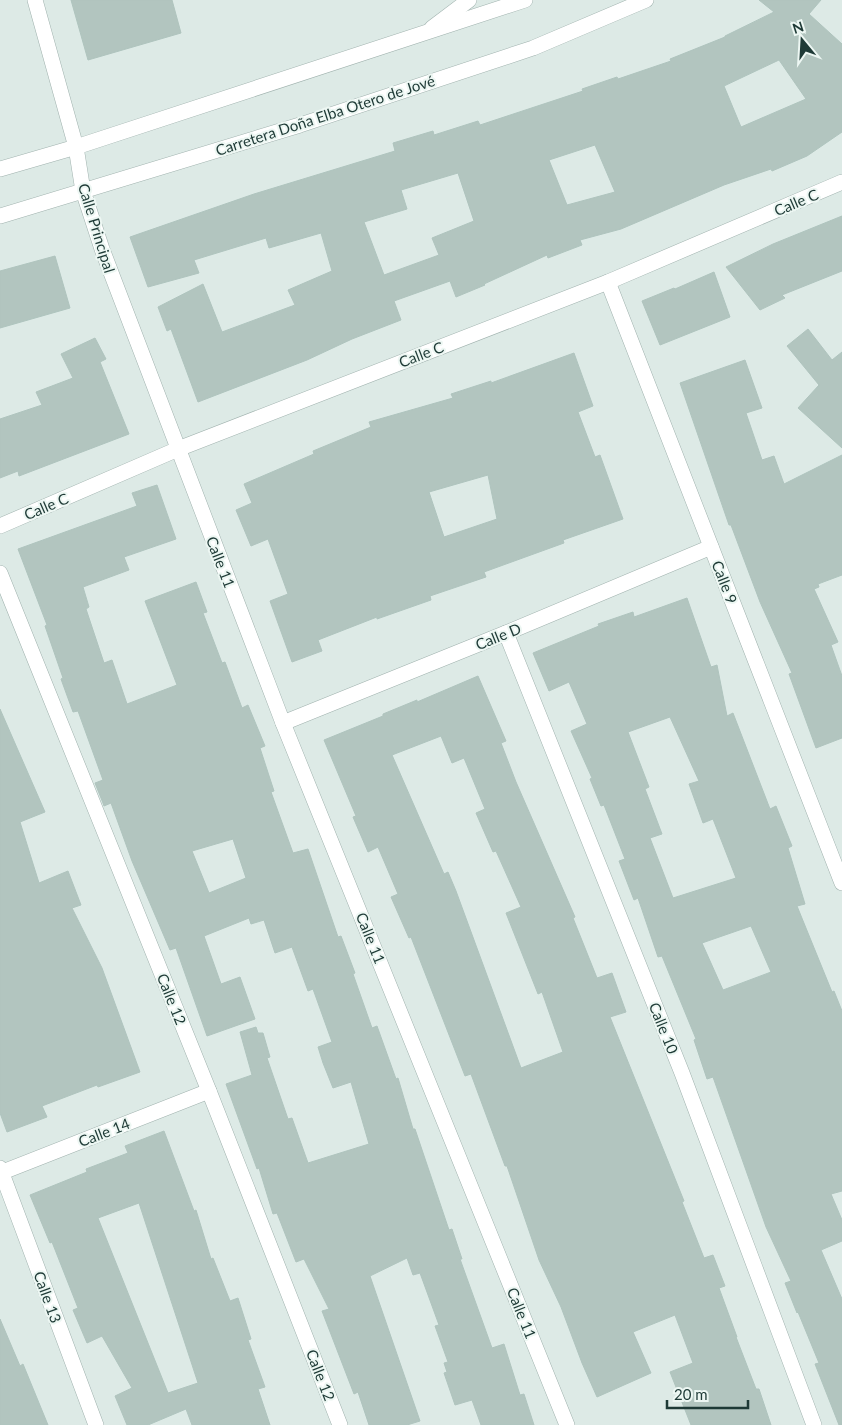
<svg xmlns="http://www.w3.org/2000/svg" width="842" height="1425" font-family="Lato,sans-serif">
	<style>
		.building { fill: #b2c5bf; stroke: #afc4be; fill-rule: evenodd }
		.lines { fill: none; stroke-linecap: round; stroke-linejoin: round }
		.minor-casing { stroke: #a0b2ae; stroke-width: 16 }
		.tertiary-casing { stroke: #a0b2ae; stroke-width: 16 }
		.minor { stroke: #fff; stroke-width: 15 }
		.tertiary { stroke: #fff; stroke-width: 15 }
		.labels { text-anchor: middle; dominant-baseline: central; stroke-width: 4; stroke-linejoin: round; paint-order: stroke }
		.street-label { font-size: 15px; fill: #1e3a36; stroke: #edf7f3 }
	</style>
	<rect width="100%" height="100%" fill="#ddeae6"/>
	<g class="building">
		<path d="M 71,0 L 172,0 L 181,33 L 88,60 Z"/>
		<path d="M 759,0 L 821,0 L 809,14 L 842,44 L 842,132 L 807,156 L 772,171 L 771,169 L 724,185 L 621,229 L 580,240 L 582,245 L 548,258 L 547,255 L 484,284 L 485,285 L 456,297 L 450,281 L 394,301 L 401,320 L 352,339 L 307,360 L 198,402 L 171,329 L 167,331 L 158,307 L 203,284 L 222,332 L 295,305 L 288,290 L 332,271 L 321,233 L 269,248 L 266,238 L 194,260 L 199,273 L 148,287 L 130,237 L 254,194 L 395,151 L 393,143 L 433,131 L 434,135 L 478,121 L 480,125 L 583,91 L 582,89 L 617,77 L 618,79 L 671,61 L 670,59 L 725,37 L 725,36 L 774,12 ZM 779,60 L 806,99 L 741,127 L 724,86 ZM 595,145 L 615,192 L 567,205 L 549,160 ZM 458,173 L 474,221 L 432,238 L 439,255 L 384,275 L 364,222 L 407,209 L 401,190 Z"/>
		<path d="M 842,216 L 842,271 L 782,295 L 785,298 L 760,310 L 726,267 L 773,244 Z"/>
		<path d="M 55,256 L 70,308 L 0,328 L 0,271 Z"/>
		<path d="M 714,272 L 730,317 L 660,345 L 642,301 L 674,288 L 675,289 Z"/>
		<path d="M 808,329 L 832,360 L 842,352 L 842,448 L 798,408 L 819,385 L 787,346 Z"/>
		<path d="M 95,338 L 106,359 L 100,362 L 129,434 L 19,476 L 18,471 L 0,478 L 0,419 L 42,405 L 36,392 L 73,378 L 61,354 Z"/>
		<path d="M 574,353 L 593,406 L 578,412 L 595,457 L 600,455 L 623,519 L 563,540 L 564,543 L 484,572 L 486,577 L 430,596 L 431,600 L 377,619 L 377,617 L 318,640 L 322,651 L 292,662 L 270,601 L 288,594 L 268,539 L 251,546 L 236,510 L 252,503 L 244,484 L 314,454 L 313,451 L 371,427 L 369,422 L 453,398 L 451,394 L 491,381 L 491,383 ZM 488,475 L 497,519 L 444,537 L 429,492 Z"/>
		<path d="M 745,360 L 762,408 L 746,413 L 762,460 L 774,456 L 784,484 L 842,455 L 842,575 L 818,584 L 819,587 L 814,589 L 838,642 L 831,645 L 842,676 L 842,738 L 816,748 L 789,674 L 792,673 L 760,602 L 731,525 L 729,525 L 680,383 Z"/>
		<path d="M 157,485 L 176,539 L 124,557 L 129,570 L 83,587 L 89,607 L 86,609 L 104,663 L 112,660 L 127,704 L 177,685 L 145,601 L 196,582 L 207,612 L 203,613 L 222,663 L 225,662 L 242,708 L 248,705 L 265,746 L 260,748 L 274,791 L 271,792 L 293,853 L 308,849 L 338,937 L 341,936 L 355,973 L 353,974 L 372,1028 L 377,1026 L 396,1079 L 398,1078 L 413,1129 L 415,1129 L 449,1230 L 452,1229 L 462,1259 L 460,1259 L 492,1348 L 504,1344 L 520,1395 L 524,1394 L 534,1425 L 481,1425 L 472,1400 L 455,1405 L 444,1373 L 447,1372 L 444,1363 L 448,1362 L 435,1326 L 439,1325 L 420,1273 L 413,1275 L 407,1258 L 370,1276 L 420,1421 L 407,1425 L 369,1425 L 358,1392 L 354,1394 L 322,1311 L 329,1309 L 304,1259 L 296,1262 L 277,1213 L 273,1214 L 259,1168 L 257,1169 L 226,1084 L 252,1075 L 240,1032 L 256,1027 L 258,1033 L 263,1033 L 270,1057 L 267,1058 L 288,1119 L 292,1118 L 308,1163 L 369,1144 L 351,1082 L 333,1088 L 323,1063 L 318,1047 L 332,1042 L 313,989 L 308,991 L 292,947 L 275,953 L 264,920 L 251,924 L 249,918 L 204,936 L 221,984 L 240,977 L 255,1019 L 207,1036 L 176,948 L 170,950 L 132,861 L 111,803 L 104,806 L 103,803 L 95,783 L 103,780 L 78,711 L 73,712 L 61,679 L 63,678 L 45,626 L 47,625 L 18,549 L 137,506 L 132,493 ZM 233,839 L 246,878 L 209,893 L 192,851 Z"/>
		<path d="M 687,598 L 711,667 L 717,665 L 727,716 L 733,713 L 770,809 L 776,806 L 792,846 L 788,848 L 805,904 L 797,906 L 832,992 L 834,991 L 842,1011 L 842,1191 L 831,1194 L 842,1220 L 842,1241 L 821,1250 L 842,1299 L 842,1425 L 839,1425 L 815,1364 L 819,1363 L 798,1312 L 797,1313 L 785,1283 L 791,1281 L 766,1227 L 713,1077 L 707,1079 L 694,1040 L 696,1039 L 662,956 L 658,957 L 638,898 L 634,900 L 619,861 L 625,859 L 604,805 L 601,806 L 590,779 L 592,778 L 571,731 L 587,724 L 569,682 L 549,691 L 533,653 L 599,626 L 598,624 L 633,612 L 634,617 ZM 670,717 L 699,781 L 689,784 L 703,823 L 713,819 L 736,878 L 673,898 L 650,838 L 662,834 L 645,789 L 649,787 L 628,732 ZM 751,926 L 771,972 L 723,990 L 702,943 Z"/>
		<path d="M 478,676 L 506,741 L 501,743 L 516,782 L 575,917 L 573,918 L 597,978 L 612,973 L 626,1012 L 610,1017 L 684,1201 L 682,1202 L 704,1258 L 713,1255 L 725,1286 L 719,1288 L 737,1337 L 736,1337 L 756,1389 L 759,1389 L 771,1425 L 691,1425 L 670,1372 L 693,1363 L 675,1315 L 633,1332 L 651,1373 L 597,1397 L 582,1363 L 561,1307 L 539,1260 L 507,1166 L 505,1166 L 471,1074 L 465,1076 L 411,937 L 409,938 L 391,897 L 398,894 L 378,847 L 368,852 L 353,817 L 356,816 L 324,740 L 383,716 L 383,714 L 417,700 L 417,702 ZM 441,736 L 452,763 L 464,758 L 485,809 L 476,813 L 493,852 L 496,851 L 521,907 L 506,913 L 538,994 L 542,992 L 563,1052 L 521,1068 L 456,891 L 448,872 L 444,874 L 392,755 Z"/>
		<path d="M 0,709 L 45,812 L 20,822 L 39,883 L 68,871 L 81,905 L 72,908 L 102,968 L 140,1072 L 98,1087 L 97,1085 L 42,1106 L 47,1117 L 7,1132 L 0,1113 Z"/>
		<path d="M 164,1131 L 194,1211 L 196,1210 L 211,1259 L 213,1258 L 230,1301 L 238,1298 L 251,1339 L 248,1340 L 265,1387 L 258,1389 L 270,1425 L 192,1425 L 186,1409 L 148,1425 L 127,1425 L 115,1396 L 132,1388 L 102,1336 L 87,1343 L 73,1310 L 78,1308 L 52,1242 L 50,1243 L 30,1195 L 87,1172 L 86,1169 L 128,1153 L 125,1146 ZM 139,1203 L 198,1383 L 168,1393 L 98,1218 Z"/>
		<path d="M 0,1319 L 20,1366 L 23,1364 L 48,1425 L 0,1425 Z"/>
	</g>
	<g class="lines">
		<g class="minor-casing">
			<g id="minor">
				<path d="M 35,0 L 76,147 L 83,191 L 102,249 L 283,723 L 567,1425"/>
				<path d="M 608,282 L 842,883"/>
				<path d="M 0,526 L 178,449 L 608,282 L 842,182"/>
				<path d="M 0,573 L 209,1091 L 340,1425"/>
				<path d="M 506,633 L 682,1073 L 814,1425"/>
				<path d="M 283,723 L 506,633 L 711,547"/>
				<path d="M 0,1168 L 96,1425"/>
				<path d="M 0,1173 L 209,1091"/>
			</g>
		</g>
		<g class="tertiary-casing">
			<g id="tertiary">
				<path d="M 432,28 L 469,0"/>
				<path d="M 0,169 L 76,147 L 525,0"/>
				<path d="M 0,216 L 300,125 L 533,48 L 646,0"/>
			</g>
		</g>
		<use href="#minor" class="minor"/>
		<use href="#tertiary" class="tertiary"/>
	</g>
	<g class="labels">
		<g class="street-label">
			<text transform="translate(325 115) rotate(-18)">Carretera Doña Elba Otero de Jové</text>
			<text transform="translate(796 202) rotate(-23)">Calle C</text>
			<text transform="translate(97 228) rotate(73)">Calle Principal</text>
			<text transform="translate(421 354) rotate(-21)">Calle C</text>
			<text transform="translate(46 506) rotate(-23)">Calle C</text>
			<text transform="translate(221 562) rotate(69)">Calle 11</text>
			<text transform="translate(725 582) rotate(69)">Calle 9</text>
			<text transform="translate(498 636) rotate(-22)">Calle D</text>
			<text transform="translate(371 938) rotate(68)">Calle 11</text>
			<text transform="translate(172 999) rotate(68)">Calle 12</text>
			<text transform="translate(664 1028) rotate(68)">Calle 10</text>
			<text transform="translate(104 1132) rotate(-21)">Calle 14</text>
			<text transform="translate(48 1297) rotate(70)">Calle 13</text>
			<text transform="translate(522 1313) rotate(68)">Calle 11</text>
			<text transform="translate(321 1375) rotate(69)">Calle 12</text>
		</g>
	</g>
	<g transform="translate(802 40) rotate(342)" stroke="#edf7f3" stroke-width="4" paint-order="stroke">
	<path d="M0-4L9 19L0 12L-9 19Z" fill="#1e3a36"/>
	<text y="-8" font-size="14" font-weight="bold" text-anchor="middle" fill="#1e3a36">N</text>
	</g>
	<path d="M667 1400v8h81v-8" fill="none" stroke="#1e3a36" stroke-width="2.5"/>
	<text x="674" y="1400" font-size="15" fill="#1e3a36" stroke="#edf7f3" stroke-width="4" paint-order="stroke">20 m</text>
</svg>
